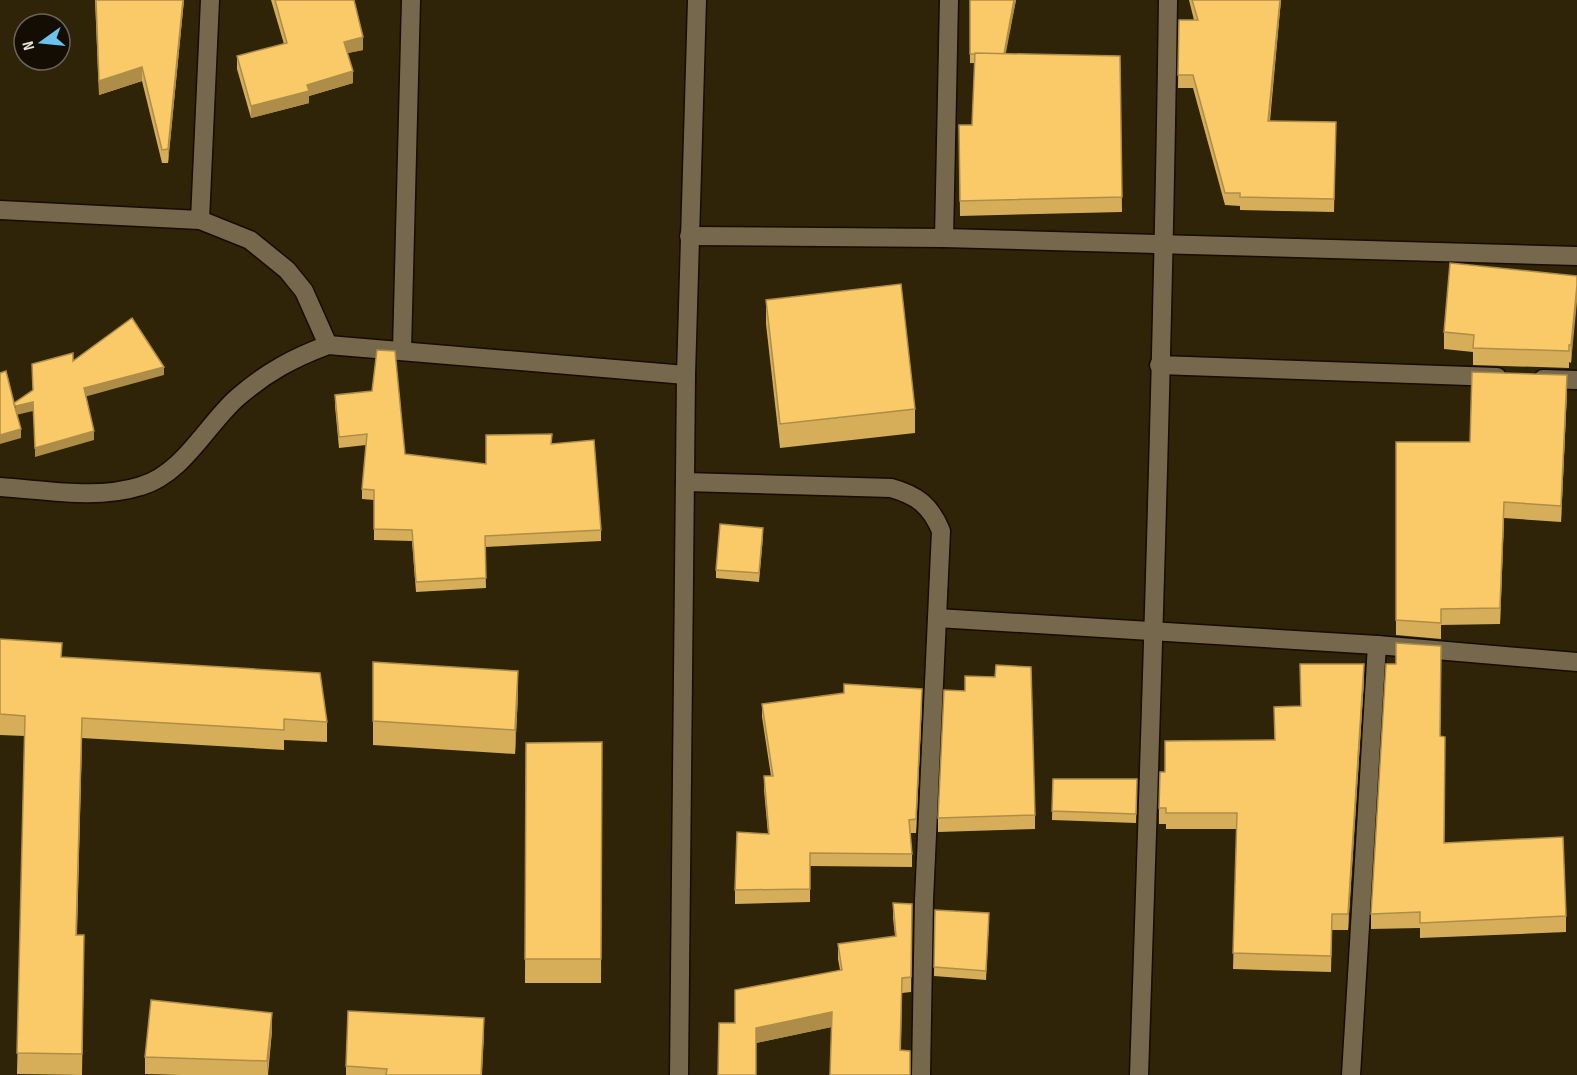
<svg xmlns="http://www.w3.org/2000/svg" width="1577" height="1075" font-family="'Sofia Sans Condensed',sans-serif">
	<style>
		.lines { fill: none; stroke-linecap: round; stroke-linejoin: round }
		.street-casing { stroke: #170c00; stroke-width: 21 }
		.street { stroke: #76684c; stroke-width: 18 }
		.wall { fill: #d6ae59 }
		.shaded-wall { fill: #ae8d48 }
		.building { fill: #f9ca67; stroke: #ae8d48; stroke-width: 1.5 }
	</style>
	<rect width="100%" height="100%" fill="#2f2308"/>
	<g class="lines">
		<g class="street-casing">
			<g id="street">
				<path d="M 0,210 L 200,220 L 250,240 L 287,270 L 304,291 L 328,345"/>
				<path d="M 200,220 L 210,0"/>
				<path d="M 689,236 L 944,238 L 1577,256"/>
				<path d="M 944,238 L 949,0"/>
				<path d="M 402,350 L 411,0"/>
				<path d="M 1159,365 L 1497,377"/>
				<path d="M 1543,379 L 1577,380"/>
				<path d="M 685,482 L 891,488 C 917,495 931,506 941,531 L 924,900 L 921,1075"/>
				<path d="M 0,487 C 46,490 97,500 141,486 C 183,474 207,424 238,397 C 267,372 293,358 328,345 L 686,375"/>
				<path d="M 937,618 L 1377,645 L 1577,662"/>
				<path d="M 679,1075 L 686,375 L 697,0"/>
				<path d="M 1139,1075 C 1151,717 1163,358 1168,0"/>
				<path d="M 1351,1075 L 1377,645"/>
			</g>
		</g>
		<use href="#street" class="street"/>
	</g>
	<g class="wall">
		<path d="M 95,0 L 184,0 L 168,163 L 162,163 L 142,81 L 99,95 Z"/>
		<path d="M 271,0 L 354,0 L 363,50 L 347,53 L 353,83 L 309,96 L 309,103 L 251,118 L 237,69 L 237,56 L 284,44 Z"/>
		<path d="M 970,0 L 1016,0 L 1005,54 L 1120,56 L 1122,212 L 960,216 L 959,125 L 972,125 L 975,63 L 970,63 Z"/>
		<path d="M 1189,0 L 1281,0 L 1270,121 L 1336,122 L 1334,212 L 1240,210 L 1240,206 L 1225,205 L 1193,88 L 1178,88 L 1179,20 L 1194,20 Z"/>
		<path d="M 1577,276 L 1571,363 L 1569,362 L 1569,368 L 1473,365 L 1473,352 L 1444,349 L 1444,332 Z"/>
		<path d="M 766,300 L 915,409 L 915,433 L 780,448 L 766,324 Z"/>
		<path d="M 1567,391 L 1561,522 L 1504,518 L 1500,624 L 1441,625 L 1441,639 L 1396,635 L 1396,442 L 1470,442 Z"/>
		<path d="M 335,395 L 405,454 L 486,464 L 552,444 L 601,530 L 601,541 L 485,547 L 486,588 L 416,592 L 412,541 L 374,540 L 374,500 L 362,499 L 362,489 L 366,445 L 339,448 L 335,406 Z"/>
		<path d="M 763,537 L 759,582 L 716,578 L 716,570 Z"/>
		<path d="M 0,647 L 62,657 L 327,722 L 327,742 L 284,740 L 284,750 L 82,738 L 77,935 L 84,955 L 82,1075 L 17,1074 L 25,736 L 0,735 Z"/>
		<path d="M 373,662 L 518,695 L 515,754 L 373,745 Z"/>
		<path d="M 1396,664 L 1440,736 L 1444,843 L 1566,916 L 1566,932 L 1420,938 L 1420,928 L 1371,929 L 1371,914 Z"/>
		<path d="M 1364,680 L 1348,930 L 1332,930 L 1331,972 L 1233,969 L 1237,829 L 1166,829 L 1166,824 L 1159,824 L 1159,808 L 1275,740 L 1274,707 L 1300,706 Z"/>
		<path d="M 922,702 L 916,833 L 910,833 L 912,854 L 912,867 L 810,866 L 810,902 L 735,904 L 735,890 L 768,834 L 764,790 L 764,776 L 771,776 L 762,717 L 762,704 Z"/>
		<path d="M 602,742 L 601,983 L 525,983 L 526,743 Z"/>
		<path d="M 1053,779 L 1137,779 L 1136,823 L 1052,820 Z"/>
		<path d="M 1035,815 L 1035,829 L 938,832 L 938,818 Z"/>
		<path d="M 893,903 L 912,904 L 911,992 L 902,993 L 901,1050 L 910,1075 L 831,1027 L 756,1043 L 735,1023 L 840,970 L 838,959 L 838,944 L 895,936 L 893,918 Z"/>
		<path d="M 935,910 L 989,921 L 986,980 L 934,976 Z"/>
		<path d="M 272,1031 L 268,1075 L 180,1075 L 145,1074 L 145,1057 Z"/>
		<path d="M 484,1033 L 482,1075 L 346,1075 L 346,1066 Z"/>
	</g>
	<g class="shaded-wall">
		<path d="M 183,0 L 184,0 L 168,163 L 168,149 Z"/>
		<path d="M 1014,0 L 1016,0 L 1004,63 L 1004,54 Z"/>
		<path d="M 1280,0 L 1281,0 L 1268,134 L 1268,121 Z"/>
		<path d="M 363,37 L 363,50 L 344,54 L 344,42 Z"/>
		<path d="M 142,67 L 142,81 L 99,95 L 99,81 Z"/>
		<path d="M 353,71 L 353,83 L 309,96 L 309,103 L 251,118 L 251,106 L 307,85 Z"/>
		<path d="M 1577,285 L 1577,302 L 1571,363 L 1571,345 Z"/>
		<path d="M 164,367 L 164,375 L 84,397 L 84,388 Z"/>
		<path d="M 1567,375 L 1567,391 L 1561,522 L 1561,506 Z"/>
		<path d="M 33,402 L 33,411 L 16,415 L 16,406 Z"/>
		<path d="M 21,429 L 21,438 L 0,444 L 0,435 Z"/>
		<path d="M 94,431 L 94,440 L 35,457 L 35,448 Z"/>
		<path d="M 1504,502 L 1504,518 L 1500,624 L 1500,608 Z"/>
		<path d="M 1364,664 L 1364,680 L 1348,930 L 1348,914 Z"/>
		<path d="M 518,671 L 518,695 L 515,754 L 515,730 Z"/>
		<path d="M 922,689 L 922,702 L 916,833 L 916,819 Z"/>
		<path d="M 82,718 L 82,738 L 76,955 L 76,935 Z"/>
		<path d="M 832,1012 L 832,1027 L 756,1043 L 756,1028 Z"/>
		<path d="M 272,1013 L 272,1031 L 267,1075 L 267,1061 Z"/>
		<path d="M 484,1018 L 484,1033 L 481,1075 Z"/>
	</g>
	<g class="building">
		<path d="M 96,0 L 183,0 L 168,149 L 162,150 L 142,67 L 99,81 Z"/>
		<path d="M 275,0 L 354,0 L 363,37 L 344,42 L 353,71 L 307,85 L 309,91 L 251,106 L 237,56 L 287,43 Z"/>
		<path d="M 970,0 L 1014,0 L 1004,54 L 970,54 Z"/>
		<path d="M 1192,0 L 1280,0 L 1268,121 L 1336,122 L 1334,199 L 1240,197 L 1240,193 L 1225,193 L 1193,75 L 1178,75 L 1179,20 L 1198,20 Z"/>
		<path d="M 975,53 L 1120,56 L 1122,197 L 960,201 L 959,125 L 972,125 Z"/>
		<path d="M 1450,263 L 1577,276 L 1577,285 L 1571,345 L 1569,345 L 1569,351 L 1473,348 L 1474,335 L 1444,332 Z"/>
		<path d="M 901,284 L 915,409 L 780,424 L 766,300 Z"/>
		<path d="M 132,318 L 164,367 L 84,388 L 94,431 L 35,448 L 33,402 L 16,406 L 14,404 L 21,429 L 0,435 L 0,373 L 6,371 L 14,403 L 33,390 L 32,364 L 73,353 L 73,361 Z"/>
		<path d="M 377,350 L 395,351 L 405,454 L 486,464 L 486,435 L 552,434 L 551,444 L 594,440 L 601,530 L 485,536 L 486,578 L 416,582 L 412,530 L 374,529 L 374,490 L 362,489 L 367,434 L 339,437 L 335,395 L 372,391 Z"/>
		<path d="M 1472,372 L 1567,375 L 1561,506 L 1504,502 L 1500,608 L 1441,609 L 1441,623 L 1396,620 L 1396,442 L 1470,442 Z"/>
		<path d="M 720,524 L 763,528 L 759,573 L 716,570 Z"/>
		<path d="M 0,639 L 62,643 L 61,657 L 320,673 L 327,722 L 284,719 L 284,730 L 82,718 L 76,935 L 84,935 L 82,1054 L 17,1053 L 25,716 L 0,714 Z"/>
		<path d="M 1396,643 L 1441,646 L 1440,736 L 1445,737 L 1444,843 L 1563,837 L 1566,916 L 1420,923 L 1420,912 L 1371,914 L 1386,664 L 1396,664 Z"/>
		<path d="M 373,662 L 518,671 L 515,730 L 373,721 Z"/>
		<path d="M 1300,664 L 1364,664 L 1348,914 L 1332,914 L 1331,956 L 1233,953 L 1237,813 L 1166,813 L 1166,808 L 1159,808 L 1160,772 L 1165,772 L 1165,741 L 1275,740 L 1274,707 L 1301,706 Z"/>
		<path d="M 996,665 L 1031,667 L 1035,815 L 938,818 L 944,690 L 965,691 L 965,676 L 995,677 Z"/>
		<path d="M 844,684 L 922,689 L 916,819 L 909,820 L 912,854 L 810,853 L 810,889 L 735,890 L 737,832 L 769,834 L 764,776 L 773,776 L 762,704 L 844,693 Z"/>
		<path d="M 602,742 L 601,959 L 525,959 L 526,743 Z"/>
		<path d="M 1053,779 L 1137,779 L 1136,814 L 1052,811 Z"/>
		<path d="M 893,903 L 912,904 L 911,977 L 902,978 L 900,1050 L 910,1051 L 910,1075 L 830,1075 L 832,1012 L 756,1028 L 756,1075 L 718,1075 L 719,1023 L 735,1023 L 735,990 L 842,970 L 838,944 L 896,936 Z"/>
		<path d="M 935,910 L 989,913 L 986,971 L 934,967 Z"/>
		<path d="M 151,1000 L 272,1013 L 267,1061 L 145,1057 Z"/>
		<path d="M 348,1011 L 484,1018 L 481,1075 L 386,1075 L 387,1069 L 346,1066 Z"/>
	</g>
	<g transform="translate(42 42) rotate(255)"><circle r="28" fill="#130d04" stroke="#6a6358" stroke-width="1.5"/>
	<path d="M0-4.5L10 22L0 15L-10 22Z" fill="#6bc3f2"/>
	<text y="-9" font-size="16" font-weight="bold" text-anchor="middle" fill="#ece4d5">N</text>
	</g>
</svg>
